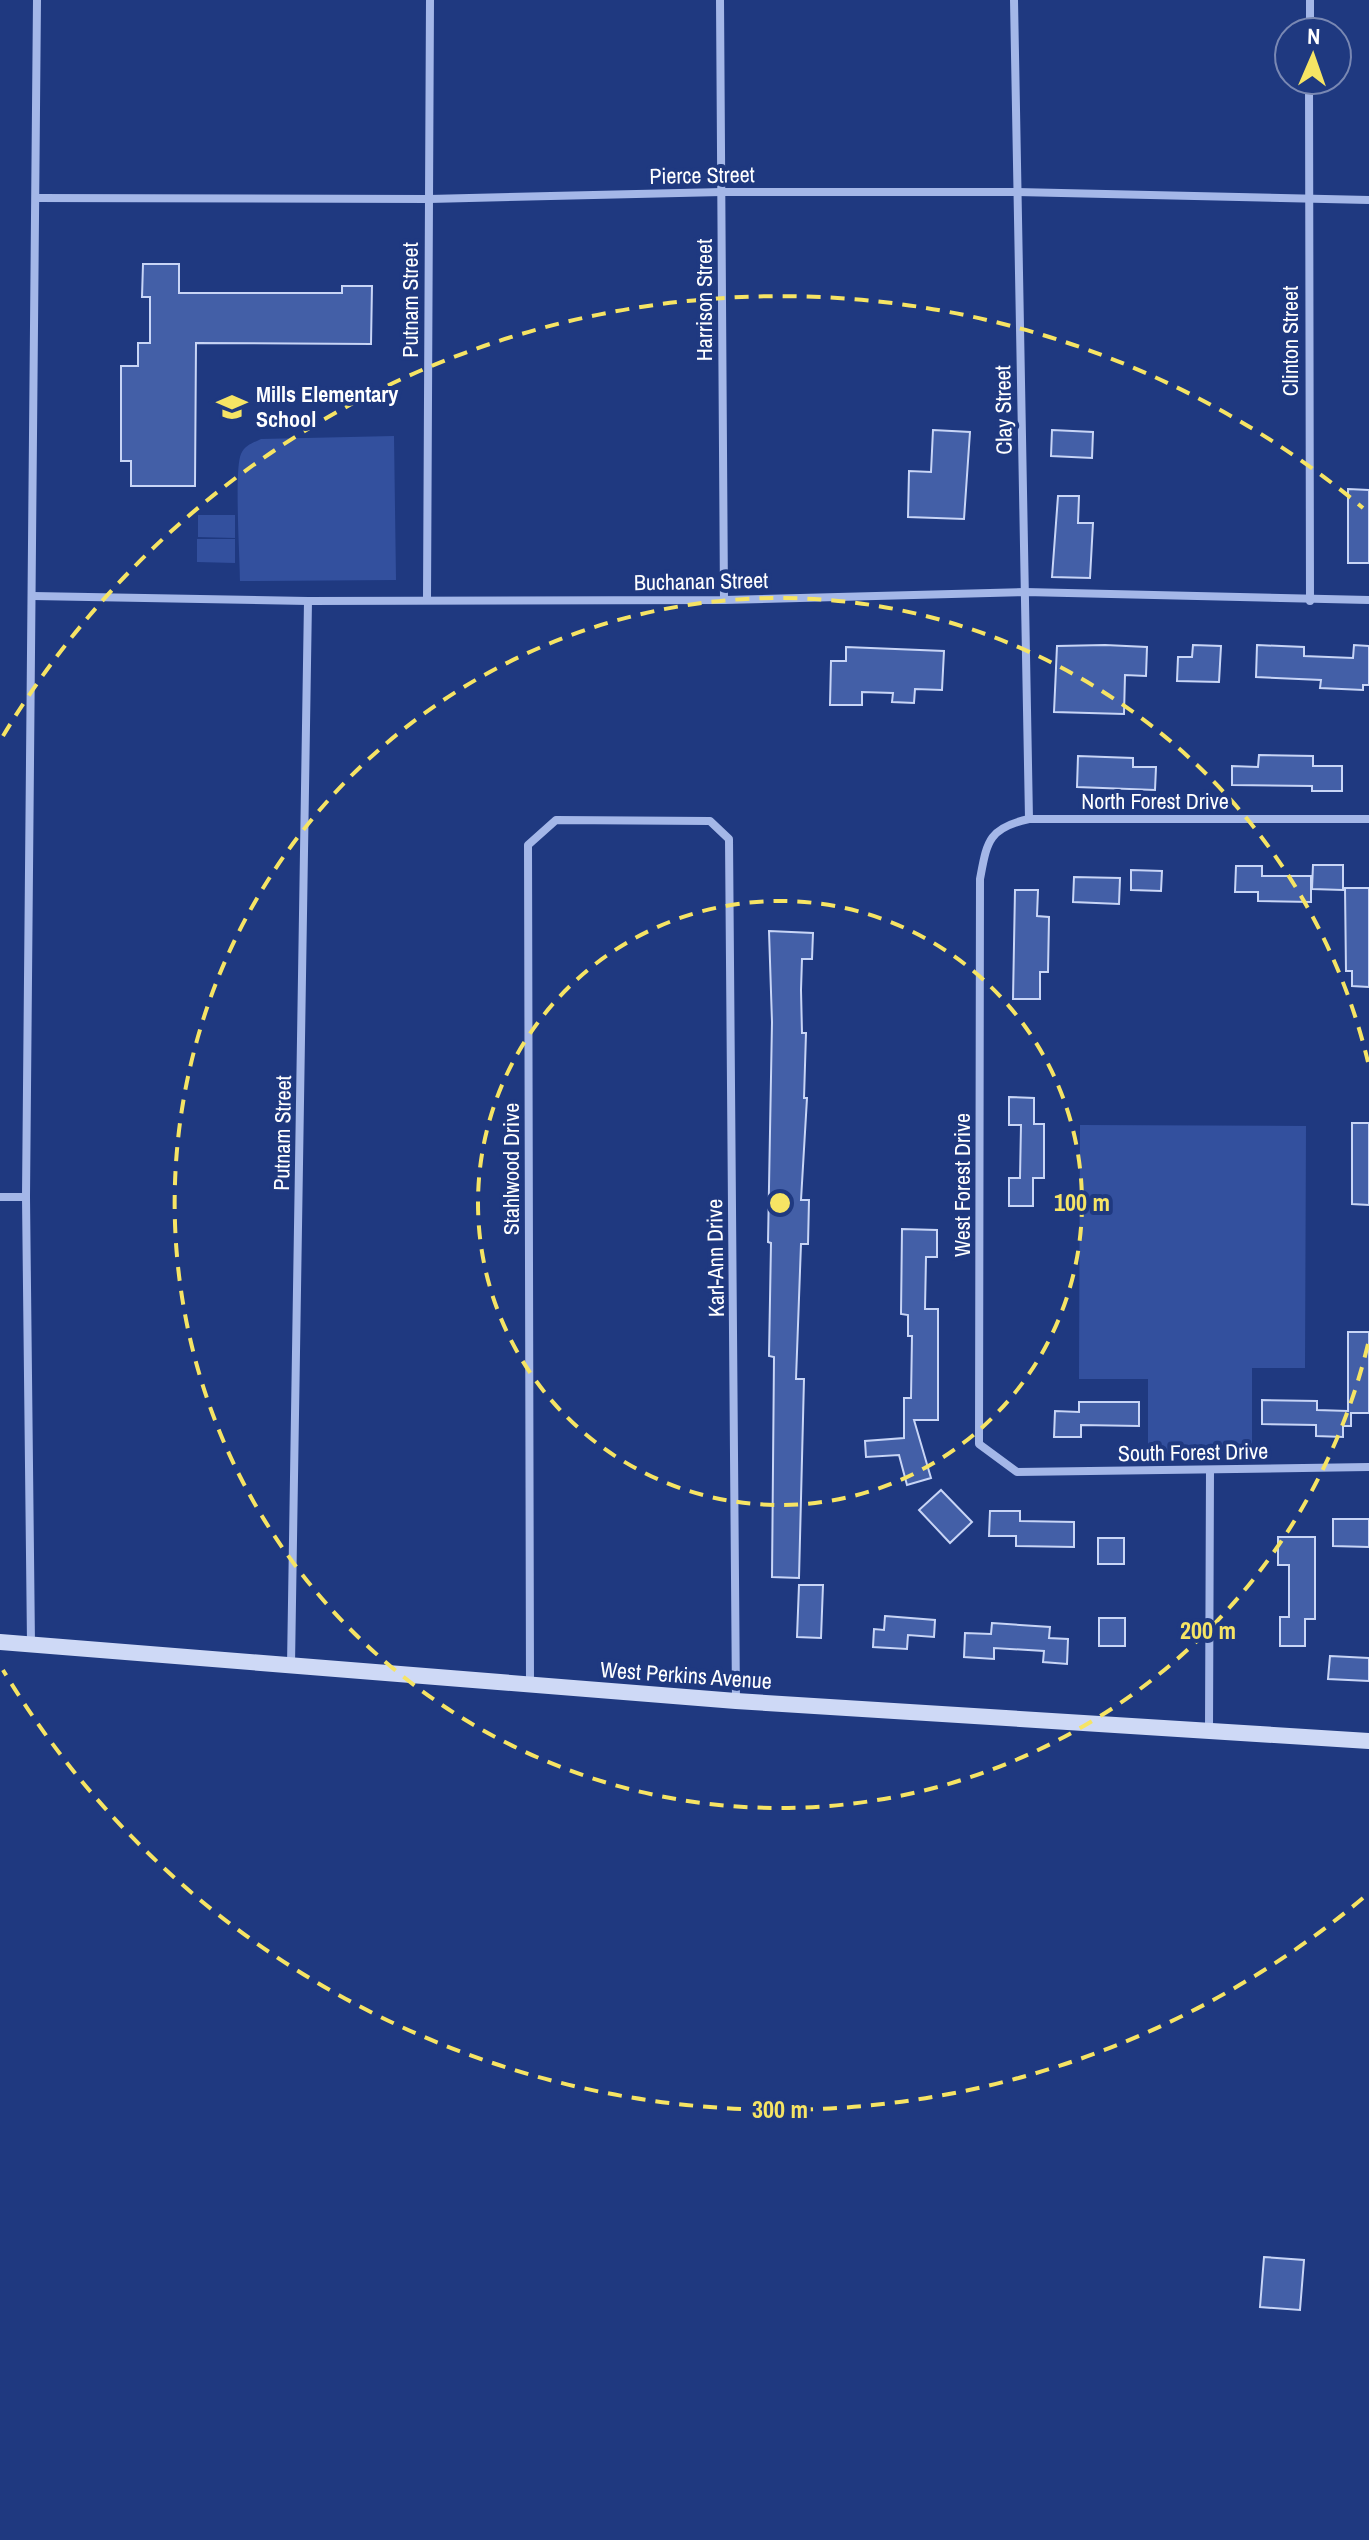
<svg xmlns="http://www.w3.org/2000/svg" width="1369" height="2540" font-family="'Archivo Narrow',sans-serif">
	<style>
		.green { fill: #33509e }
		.building { fill: #435fa7; stroke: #c8d5f6; stroke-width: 2 }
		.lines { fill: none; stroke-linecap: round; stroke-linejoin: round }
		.minor { stroke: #a4b7e8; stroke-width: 8 }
		.secondary { stroke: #ced9f6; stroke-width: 16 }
		.ring { fill: none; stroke: #f6e464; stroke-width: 4; stroke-dasharray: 14 10 }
		.labels { text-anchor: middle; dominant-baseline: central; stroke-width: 8; stroke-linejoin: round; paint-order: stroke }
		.street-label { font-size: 22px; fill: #fff; stroke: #1f3980 }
		.poi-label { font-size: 22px; font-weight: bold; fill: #fff; stroke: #1f3980; text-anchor: start }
		.centre { fill: #f6e464; stroke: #1f3980; stroke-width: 4 }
		.ring-label { font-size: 24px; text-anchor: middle; font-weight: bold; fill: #f6e464; stroke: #1f3980; stroke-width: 8; stroke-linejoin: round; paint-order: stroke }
	</style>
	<rect width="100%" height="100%" fill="#1f3980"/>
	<g class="green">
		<path d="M 394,436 L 396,580 L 240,581 C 240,558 234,469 241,454 C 245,445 253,443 261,439 Z"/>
		<path d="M 198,515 L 235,515 L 235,538 L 198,537 Z"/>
		<path d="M 197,539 L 235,539 L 235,563 L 197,562 Z"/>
		<path d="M 1080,1125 L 1306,1126 L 1305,1368 L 1252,1368 L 1252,1453 L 1148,1453 L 1148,1379 L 1079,1379 Z"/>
	</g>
	<g class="building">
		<path d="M 143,264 L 179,264 L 179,293 L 342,293 L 342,286 L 372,286 L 371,344 L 196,343 L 195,486 L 131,486 L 131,461 L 121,461 L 121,366 L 138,366 L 138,343 L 150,343 L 150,297 L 142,297 Z"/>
		<path d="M 933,430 L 970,432 L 964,519 L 908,517 L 909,471 L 931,472 Z"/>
		<path d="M 1052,430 L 1093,432 L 1092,458 L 1051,456 Z"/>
		<path d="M 1348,489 L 1369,490 L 1369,563 L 1348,563 Z"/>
		<path d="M 1058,496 L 1079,496 L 1078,523 L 1093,523 L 1090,578 L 1052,577 Z"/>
		<path d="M 1105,645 L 1147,647 L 1146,676 L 1125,675 L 1124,714 L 1054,712 L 1057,646 Z"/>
		<path d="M 1193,645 L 1221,646 L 1219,682 L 1177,681 L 1178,657 L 1192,657 Z"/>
		<path d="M 1257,645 L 1304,647 L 1304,656 L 1353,658 L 1354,645 L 1369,646 L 1369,685 L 1363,685 L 1363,690 L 1320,688 L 1321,680 L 1256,677 Z"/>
		<path d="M 846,647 L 944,651 L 942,690 L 915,689 L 914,703 L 892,702 L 893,693 L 862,692 L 862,705 L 830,705 L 831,661 L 846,661 Z"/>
		<path d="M 1259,755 L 1313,756 L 1313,766 L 1342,766 L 1342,791 L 1312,791 L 1312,786 L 1232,785 L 1232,766 L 1258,767 Z"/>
		<path d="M 1078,756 L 1133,758 L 1133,767 L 1156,767 L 1155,790 L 1077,787 Z"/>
		<path d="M 1313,865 L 1343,865 L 1343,890 L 1312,889 Z"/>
		<path d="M 1236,866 L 1262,866 L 1262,876 L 1311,876 L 1311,902 L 1258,901 L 1258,892 L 1235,892 Z"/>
		<path d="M 1131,870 L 1162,871 L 1161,891 L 1131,890 Z"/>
		<path d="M 1074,877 L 1120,878 L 1119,904 L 1073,902 Z"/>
		<path d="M 1345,888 L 1369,888 L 1369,987 L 1352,986 L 1352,971 L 1346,971 Z"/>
		<path d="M 1015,890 L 1038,890 L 1037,916 L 1049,917 L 1048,972 L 1040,972 L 1040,999 L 1013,999 Z"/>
		<path d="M 769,931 L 813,933 L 812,959 L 802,959 L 801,990 L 802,1033 L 806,1033 L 804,1098 L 807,1098 L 801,1200 L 809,1200 L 808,1244 L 801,1244 L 796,1379 L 804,1379 L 799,1578 L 772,1577 L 774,1357 L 769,1356 L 771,1243 L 768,1242 L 772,1022 Z"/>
		<path d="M 1009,1097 L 1034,1098 L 1034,1124 L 1044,1124 L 1044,1178 L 1033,1178 L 1033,1206 L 1009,1206 L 1009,1178 L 1020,1178 L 1021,1125 L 1009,1125 Z"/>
		<path d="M 1352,1123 L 1369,1123 L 1369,1205 L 1352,1204 Z"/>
		<path d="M 902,1229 L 937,1230 L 937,1257 L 926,1257 L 925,1309 L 938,1309 L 938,1420 L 914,1420 L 931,1478 L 907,1485 L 899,1455 L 866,1457 L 865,1441 L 904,1438 L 904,1398 L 911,1398 L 912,1336 L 908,1336 L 908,1315 L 901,1314 Z"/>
		<path d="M 1348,1332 L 1369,1332 L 1369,1413 L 1351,1413 L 1351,1426 L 1343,1426 L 1343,1437 L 1316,1436 L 1316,1425 L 1262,1424 L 1262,1400 L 1317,1401 L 1317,1410 L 1348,1411 Z"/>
		<path d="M 1079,1402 L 1139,1402 L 1139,1426 L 1081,1425 L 1081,1437 L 1054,1437 L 1055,1411 L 1079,1412 Z"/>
		<path d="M 941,1490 L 972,1522 L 950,1543 L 919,1510 Z"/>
		<path d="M 990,1511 L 1020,1511 L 1020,1521 L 1074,1522 L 1074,1547 L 1016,1546 L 1016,1536 L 989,1536 Z"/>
		<path d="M 1333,1519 L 1369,1519 L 1369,1547 L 1333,1546 Z"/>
		<path d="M 1278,1537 L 1315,1537 L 1315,1619 L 1305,1619 L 1305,1646 L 1280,1646 L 1280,1617 L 1289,1617 L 1289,1565 L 1278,1565 Z"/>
		<rect x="1098" y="1538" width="26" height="26"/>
		<path d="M 799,1585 L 823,1585 L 821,1638 L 797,1637 Z"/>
		<path d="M 885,1616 L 935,1620 L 934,1637 L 908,1635 L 907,1649 L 873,1647 L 874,1629 L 884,1630 Z"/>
		<rect x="1099" y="1618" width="26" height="28"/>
		<path d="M 992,1623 L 1050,1627 L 1049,1638 L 1068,1639 L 1067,1664 L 1043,1662 L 1044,1651 L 994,1648 L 994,1659 L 964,1657 L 965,1633 L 991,1634 Z"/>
		<path d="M 1330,1656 L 1369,1658 L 1369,1681 L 1328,1679 Z"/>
		<path d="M 1264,2257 L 1304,2260 L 1300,2310 L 1260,2307 Z"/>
	</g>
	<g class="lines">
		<g class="minor">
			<path d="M 720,0 L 724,600"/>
			<path d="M 1014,0 L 1029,819"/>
			<path d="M 1310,32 L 1310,0"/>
			<path d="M 1309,80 L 1310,601"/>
			<path d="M 36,198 L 429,199 L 722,192 L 1017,192 L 1369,200"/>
			<path d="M 33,596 L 308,601 L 724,600 L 1025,592 L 1369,600"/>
			<path d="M 427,600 L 430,0"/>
			<path d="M 1369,819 L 1029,819 C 988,828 987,842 980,879 L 979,1444 L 1017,1472 L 1369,1467"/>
			<path d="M 0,1197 L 26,1197"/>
			<path d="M 31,1644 L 26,1197 L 37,0"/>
			<path d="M 291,1665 L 308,601"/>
			<path d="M 530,1684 L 528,845 L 556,820 L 710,821 L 729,839 L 736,1701"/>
			<path d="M 1209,1730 L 1210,1470"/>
		</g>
		<path class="secondary" d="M 0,1642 L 736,1701 L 1369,1741"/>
	</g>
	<g class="ring">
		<circle cx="780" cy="1203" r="302"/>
		<path d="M1368 1344A605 605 0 1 1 1368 1062"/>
		<path d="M1363 1898A907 907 0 0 1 3 1670M3 736A907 907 0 0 1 1363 508"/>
	</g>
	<defs>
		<g id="school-bare" transform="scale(2.4)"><path d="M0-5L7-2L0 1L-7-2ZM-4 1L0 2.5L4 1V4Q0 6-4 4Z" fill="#f6e464" stroke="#1f3980" stroke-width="2.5" paint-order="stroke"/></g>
	</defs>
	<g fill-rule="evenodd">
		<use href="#school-bare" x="232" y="407"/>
	</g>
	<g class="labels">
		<g class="street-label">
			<text transform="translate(702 175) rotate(-1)">Pierce Street</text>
			<text transform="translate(410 300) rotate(-90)">Putnam Street</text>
			<text transform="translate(704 300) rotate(-90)">Harrison Street</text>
			<text transform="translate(1290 341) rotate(-90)">Clinton Street</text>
			<text transform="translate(1003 410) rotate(-91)">Clay Street</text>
			<text transform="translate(701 581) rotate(-1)">Buchanan Street</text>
			<text x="1155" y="801">North Forest Drive</text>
			<text transform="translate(282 1133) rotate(-89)">Putnam Street</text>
			<text transform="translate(511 1169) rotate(-90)">Stahlwood Drive</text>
			<text transform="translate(962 1185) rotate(-90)">West Forest Drive</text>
			<text transform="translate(715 1258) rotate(-91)">Karl-Ann Drive</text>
			<text transform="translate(1193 1452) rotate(-1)">South Forest Drive</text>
			<text transform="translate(686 1675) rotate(4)">West Perkins Avenue</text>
		</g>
		<g class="poi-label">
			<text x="256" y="394">Mills Elementary<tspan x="256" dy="25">School</tspan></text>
		</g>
	</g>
	<circle cx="780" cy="1203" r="12" class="centre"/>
	<g class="ring-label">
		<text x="1082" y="1211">100 m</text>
		<text x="1208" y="1639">200 m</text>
		<text x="780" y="2118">300 m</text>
	</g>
	<g transform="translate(1313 56) rotate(2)"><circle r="38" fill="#1f3980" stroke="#7988b3" stroke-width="2"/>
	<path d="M0-6L14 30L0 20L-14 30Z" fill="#f6e464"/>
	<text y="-12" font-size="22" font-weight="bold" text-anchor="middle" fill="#ffffff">N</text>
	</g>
</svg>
